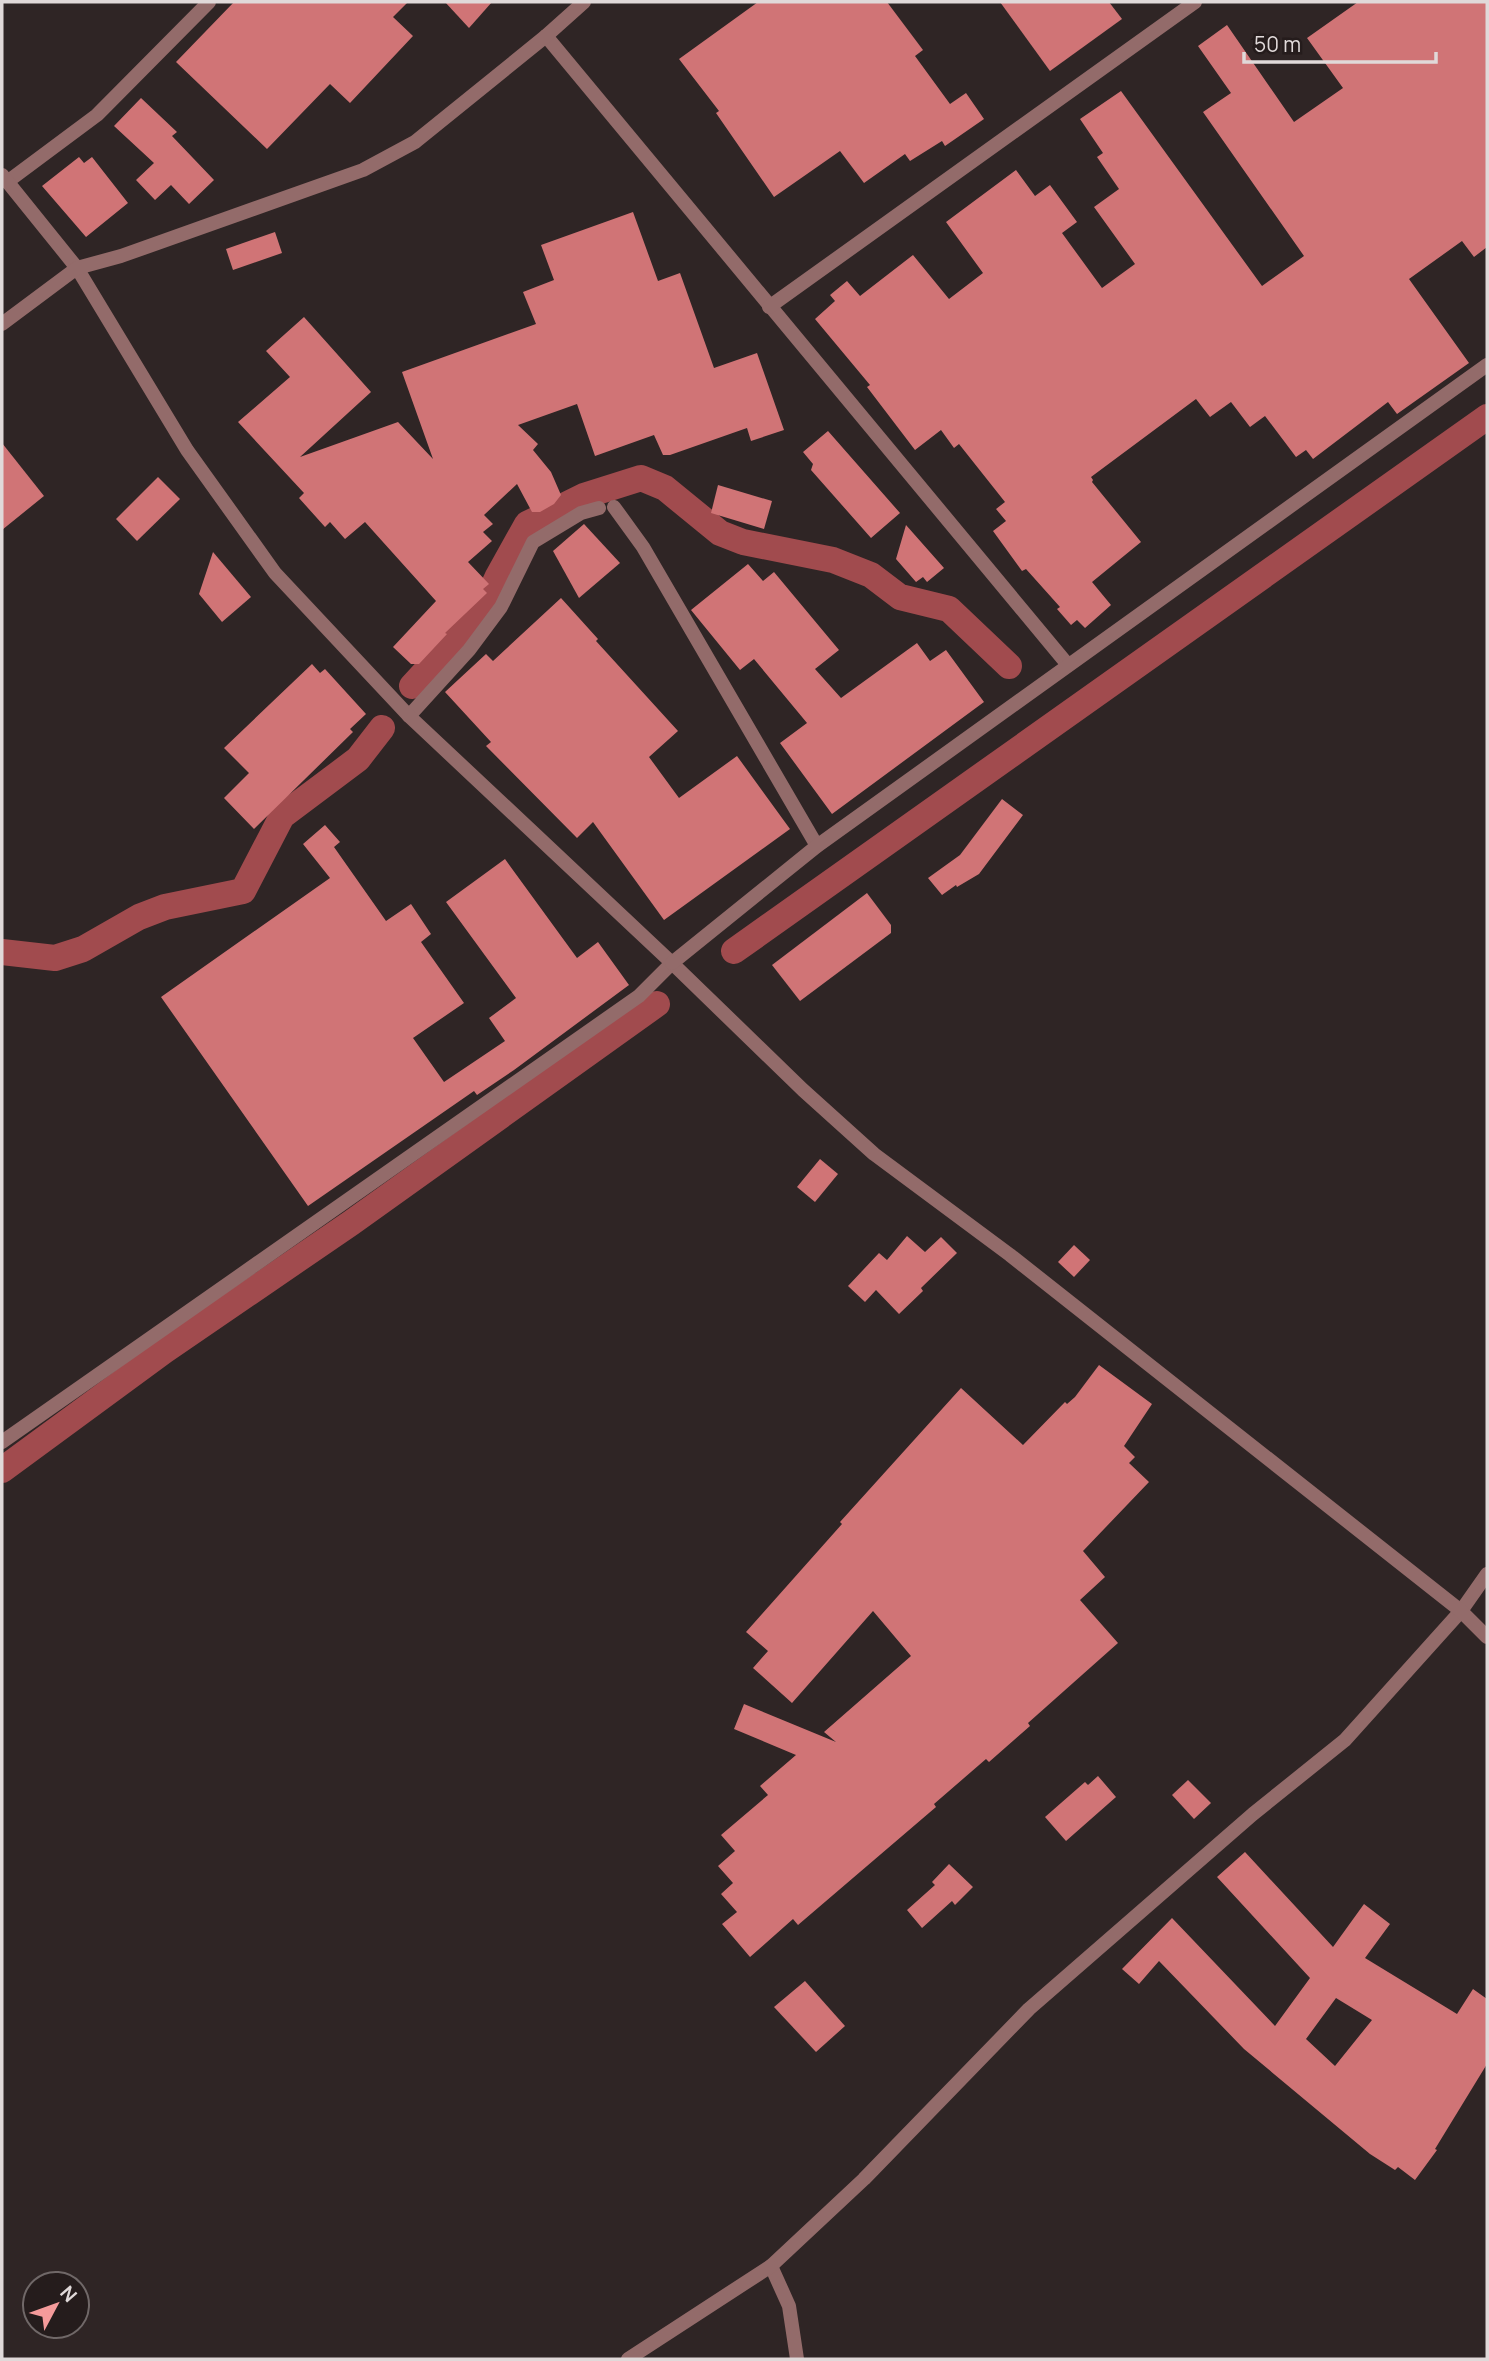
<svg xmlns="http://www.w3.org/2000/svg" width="1489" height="2361" font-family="Manrope,sans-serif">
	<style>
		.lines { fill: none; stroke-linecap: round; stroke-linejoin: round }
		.canal { stroke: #a14b4e; stroke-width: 26 }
		.building { fill: #d07476; fill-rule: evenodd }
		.service { stroke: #936b6a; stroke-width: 14 }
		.minor { stroke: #936b6a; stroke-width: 14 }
		.tertiary { stroke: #936b6a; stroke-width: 14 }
	</style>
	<rect width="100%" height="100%" fill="#2f2525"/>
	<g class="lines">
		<g class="canal">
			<path d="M 412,686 L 483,609 L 498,576 L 527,524 L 584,496 L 641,478 L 665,488 L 720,533 L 743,542 L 833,560 L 871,575 L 900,597 L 949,609 L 1009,666"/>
			<path d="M 734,951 L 1487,417"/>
			<path d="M 2,952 L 55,958 L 83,949 L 139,917 L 165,907 L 243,891 L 282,816 L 358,759 L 382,728"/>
			<path d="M 2,1470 L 164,1351 L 351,1223 L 657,1004"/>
		</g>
	</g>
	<g class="building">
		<path d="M 234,2 L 408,2 L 393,17 L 413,36 L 350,103 L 330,84 L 267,149 L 176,62 Z"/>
		<path d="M 445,2 L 492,2 L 469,28 Z"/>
		<path d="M 758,2 L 887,2 L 923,50 L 915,56 L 950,104 L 966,93 L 984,119 L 945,146 L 942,141 L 910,161 L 905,154 L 864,183 L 840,151 L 774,197 L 716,113 L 719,111 L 679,59 Z"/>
		<path d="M 1000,2 L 1109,2 L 1122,19 L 1050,71 Z"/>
		<path d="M 1358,2 L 1487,2 L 1487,247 L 1474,257 L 1462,241 L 1409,279 L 1469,363 L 1397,414 L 1388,402 L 1313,459 L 1306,450 L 1296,457 L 1265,416 L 1250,427 L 1231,402 L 1210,417 L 1196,399 L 1091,477 L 1093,480 L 1092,482 L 1141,542 L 1092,582 L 1111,605 L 1085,628 L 1077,620 L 1071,625 L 1057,609 L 1060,607 L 1026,569 L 1022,571 L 993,531 L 1006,521 L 996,509 L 1005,502 L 959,444 L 954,448 L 941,430 L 915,450 L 867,387 L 870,385 L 815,319 L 835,301 L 830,295 L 847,281 L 860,296 L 913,255 L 949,299 L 983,273 L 946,222 L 1016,170 L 1035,196 L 1050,185 L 1077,222 L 1062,233 L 1102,288 L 1135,264 L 1094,207 L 1119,189 L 1097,157 L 1103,153 L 1080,119 L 1121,91 L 1262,286 L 1304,256 L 1203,112 L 1231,93 L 1198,46 L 1227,25 L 1294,122 L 1343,88 L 1307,38 Z"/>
		<path d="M 141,98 L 177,132 L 172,136 L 214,180 L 189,204 L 171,185 L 155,200 L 136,180 L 154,163 L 114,126 Z"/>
		<path d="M 79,157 L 84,163 L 92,157 L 128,203 L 86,237 L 42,186 Z"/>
		<path d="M 633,212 L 658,281 L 680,273 L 714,368 L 757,353 L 784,430 L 751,441 L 747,428 L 670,455 L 663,455 L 654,435 L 595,456 L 577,404 L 518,425 L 538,444 L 533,450 L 551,472 L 561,495 L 554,504 L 540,512 L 532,512 L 517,484 L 484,515 L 493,524 L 483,532 L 492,541 L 468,562 L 489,584 L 483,589 L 487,593 L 445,633 L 447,634 L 419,664 L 411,664 L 393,647 L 436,601 L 365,522 L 345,539 L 330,522 L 325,527 L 299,498 L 304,493 L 238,422 L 290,377 L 266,351 L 304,317 L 371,392 L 300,457 L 398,422 L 433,459 L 402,372 L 536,324 L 523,292 L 554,280 L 541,245 Z"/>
		<path d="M 275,232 L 282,253 L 233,270 L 226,249 Z"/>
		<path d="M 828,431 L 900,513 L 871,538 L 811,470 L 813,464 L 803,452 Z"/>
		<path d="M 2,443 L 44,496 L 2,530 Z"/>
		<path d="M 158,477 L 180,499 L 137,541 L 116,519 Z"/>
		<path d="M 718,485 L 772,501 L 764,529 L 711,513 Z"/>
		<path d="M 584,524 L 620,563 L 579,598 L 553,551 Z"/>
		<path d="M 906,525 L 944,568 L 927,582 L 923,577 L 916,582 L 896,559 Z"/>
		<path d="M 213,552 L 251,597 L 222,622 L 199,594 Z"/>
		<path d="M 748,564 L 763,581 L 774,572 L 839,650 L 815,669 L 841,698 L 917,643 L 930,661 L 946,650 L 984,702 L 832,814 L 780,743 L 807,723 L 754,659 L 740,670 L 691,610 Z"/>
		<path d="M 561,598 L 598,639 L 596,641 L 678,731 L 649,757 L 679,798 L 737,756 L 790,829 L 664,920 L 593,822 L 577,838 L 486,746 L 491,742 L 445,692 L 486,654 L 493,661 Z"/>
		<path d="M 312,664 L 320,673 L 325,669 L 366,714 L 350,729 L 353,732 L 254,829 L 224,798 L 249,773 L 224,748 Z"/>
		<path d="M 1002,799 L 1023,815 L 979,874 L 957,887 L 956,885 L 942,895 L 928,878 L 960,855 Z"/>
		<path d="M 325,825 L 340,842 L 334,847 L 386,921 L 411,904 L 431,934 L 421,942 L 464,1003 L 413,1038 L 444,1082 L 505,1041 L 489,1018 L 516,998 L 446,902 L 505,859 L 577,958 L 598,942 L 629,985 L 514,1070 L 477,1095 L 474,1091 L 308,1206 L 161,997 L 330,878 L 303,844 Z"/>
		<path d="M 867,893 L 891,925 L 891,933 L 800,1001 L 772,965 Z"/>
		<path d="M 820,1159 L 838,1174 L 815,1202 L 797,1187 Z"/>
		<path d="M 907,1236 L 925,1252 L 941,1237 L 957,1253 L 921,1288 L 923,1291 L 899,1314 L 876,1290 L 865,1302 L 848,1286 L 879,1253 L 887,1260 Z"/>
		<path d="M 1074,1245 L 1090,1260 L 1074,1277 L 1058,1262 Z"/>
		<path d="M 1099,1365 L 1152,1404 L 1124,1446 L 1135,1457 L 1129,1463 L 1149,1482 L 1083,1551 L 1105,1577 L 1080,1600 L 1118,1643 L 1028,1723 L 1030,1726 L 989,1762 L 986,1759 L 934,1804 L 936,1807 L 798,1925 L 793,1919 L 750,1957 L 722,1924 L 737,1912 L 721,1894 L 733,1883 L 718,1866 L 735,1851 L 721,1835 L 768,1795 L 760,1786 L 796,1755 L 734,1729 L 744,1704 L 836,1742 L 824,1732 L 911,1656 L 873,1611 L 792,1703 L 753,1668 L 768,1651 L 746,1632 L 842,1524 L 840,1522 L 961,1388 L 1023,1445 L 1065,1402 L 1067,1404 L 1075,1397 Z"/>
		<path d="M 1098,1776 L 1116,1797 L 1066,1841 L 1045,1817 L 1085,1782 L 1088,1785 Z"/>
		<path d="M 1188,1780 L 1211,1803 L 1194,1819 L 1172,1795 Z"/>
		<path d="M 1245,1852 L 1333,1947 L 1364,1904 L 1390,1924 L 1365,1958 L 1457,2014 L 1473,1989 L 1487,1999 L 1487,2064 L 1435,2149 L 1437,2150 L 1415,2180 L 1398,2167 L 1395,2170 L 1370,2154 L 1244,2049 L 1159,1961 L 1139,1984 L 1122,1969 L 1172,1918 L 1275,2026 L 1310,1978 L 1217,1877 ZM 1336,1998 L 1372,2020 L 1335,2066 L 1306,2039 Z"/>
		<path d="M 949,1864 L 973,1887 L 955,1905 L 952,1901 L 922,1928 L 907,1910 L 935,1885 L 932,1882 Z"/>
		<path d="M 805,1981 L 845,2026 L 816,2052 L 774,2007 Z"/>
	</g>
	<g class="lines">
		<g class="service">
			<path d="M 614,507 L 643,547 L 817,846"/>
			<path d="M 409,716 L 469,650 L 501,607 L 533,542 L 581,513 L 599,508"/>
		</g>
		<g class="minor">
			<path d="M 546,36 L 1068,665"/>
			<path d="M 7,182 L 97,115 L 209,2"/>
			<path d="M 769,307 L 1195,2"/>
			<path d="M 2,1442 L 639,996 L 672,963"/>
			<path d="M 771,2266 L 789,2306 L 797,2359"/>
			<path d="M 628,2359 L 771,2266 L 864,2179 L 1029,2009 L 1253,1814 L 1345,1740 L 1461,1611 L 1487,1574"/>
		</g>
		<g class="tertiary">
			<path d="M 2,175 L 77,268 L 187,450 L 275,573 L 409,716 L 672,963 L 803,1090 L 874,1154 L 1010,1255 L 1461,1611 L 1487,1637"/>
			<path d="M 2,324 L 77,268 L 121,256 L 363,170 L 415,142 L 546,36 L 584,2"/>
			<path d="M 672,963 L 817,846 L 1487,365"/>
		</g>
	</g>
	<rect width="1489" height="2361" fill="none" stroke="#e0d9d9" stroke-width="7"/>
	<g transform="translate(56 2305) rotate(49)"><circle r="33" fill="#251c1c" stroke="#706868" stroke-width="2"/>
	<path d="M0-5L12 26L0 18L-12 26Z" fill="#f59b9b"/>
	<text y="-10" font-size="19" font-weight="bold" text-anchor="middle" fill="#e0d9d9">N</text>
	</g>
	<path d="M1244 52v10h192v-10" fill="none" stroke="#e0d9d9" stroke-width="3.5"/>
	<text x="1254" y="52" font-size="21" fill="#e0d9d9" stroke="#251c1c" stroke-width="5" paint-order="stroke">50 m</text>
</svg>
